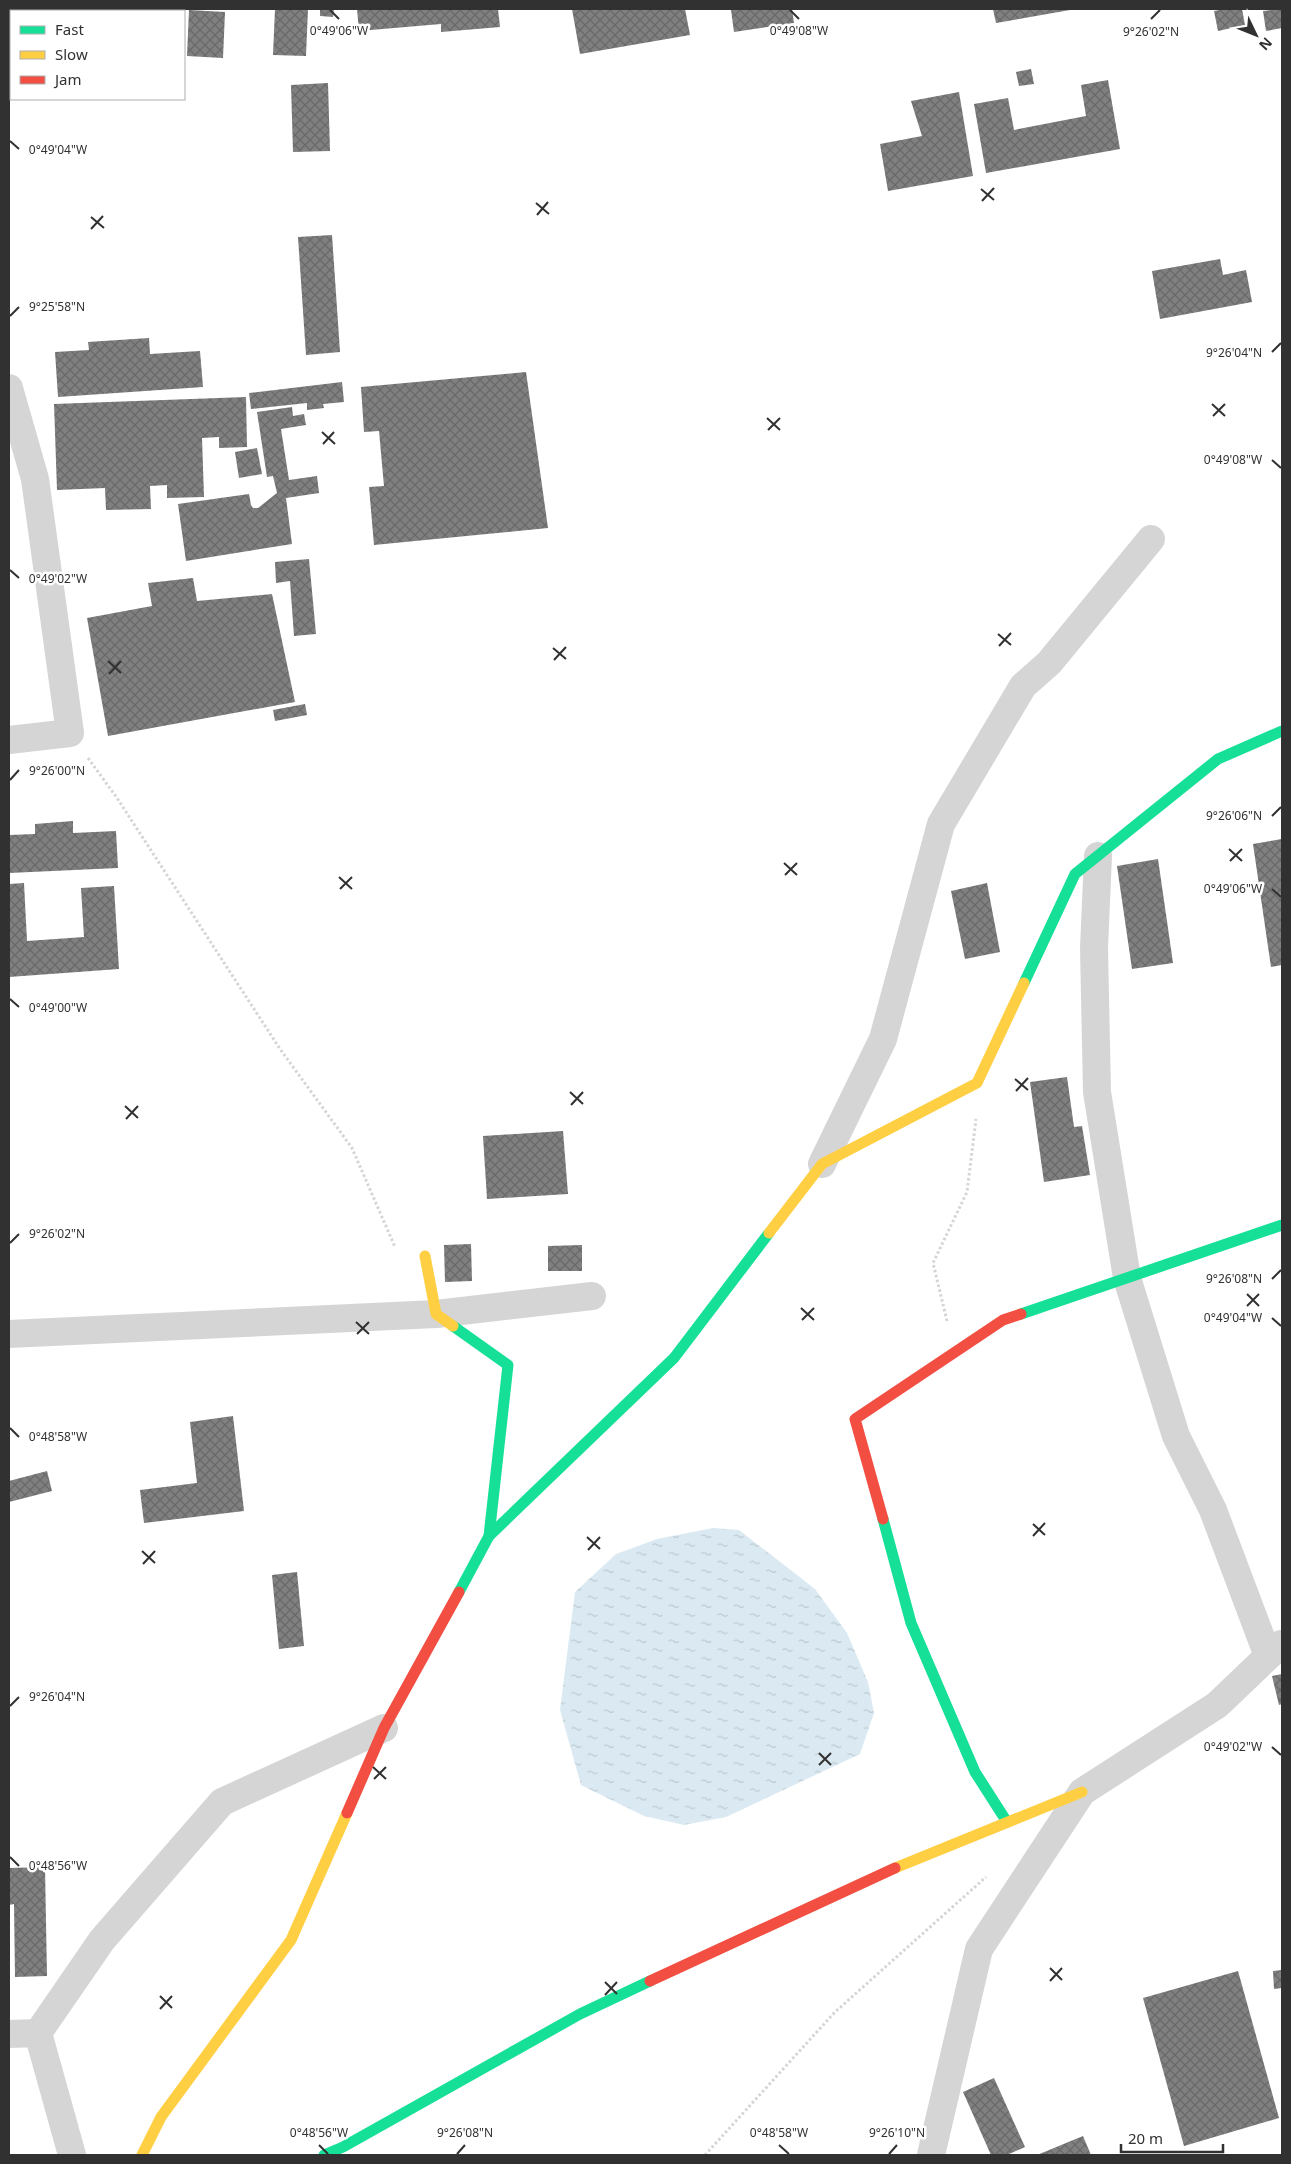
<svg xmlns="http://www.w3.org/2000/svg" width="1291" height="2164" font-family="'Noto Sans',sans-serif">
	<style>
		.water { fill: url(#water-ripples) }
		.building { fill: url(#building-cross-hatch) }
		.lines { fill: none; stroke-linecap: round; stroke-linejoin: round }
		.path { stroke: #d5d5d5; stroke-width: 3; stroke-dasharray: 2.5 2.5; stroke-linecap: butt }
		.street { stroke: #d5d5d5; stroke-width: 28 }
		.fast { stroke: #16e098; stroke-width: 11 }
		.slow { stroke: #ffcf43; stroke-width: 11 }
		.jam { stroke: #f24e42; stroke-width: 11 }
		.ticks { fill: none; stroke: #313131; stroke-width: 2 }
		.ticks-label { font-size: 12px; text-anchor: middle; fill: #313131; stroke: #fff; stroke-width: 5; stroke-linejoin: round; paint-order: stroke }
	</style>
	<defs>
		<pattern id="water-ripples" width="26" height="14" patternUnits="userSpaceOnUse" patternTransform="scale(1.25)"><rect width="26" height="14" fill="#dbeaf2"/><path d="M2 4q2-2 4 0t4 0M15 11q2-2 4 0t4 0" fill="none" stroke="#bcc9d0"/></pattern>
		<pattern id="building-cross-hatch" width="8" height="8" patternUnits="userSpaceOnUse" patternTransform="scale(1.25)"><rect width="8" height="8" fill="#808080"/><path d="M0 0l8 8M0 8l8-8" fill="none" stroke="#696969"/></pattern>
	</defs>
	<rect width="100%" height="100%" fill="#fff"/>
	<path class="water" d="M 713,1528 L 739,1530 L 815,1589 L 847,1633 L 868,1682 L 874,1713 L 860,1754 L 726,1817 L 684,1825 L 644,1816 L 581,1785 L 560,1710 L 575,1592 L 616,1554 L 657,1539 Z"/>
	<g class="building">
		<path d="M 116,9 L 164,9 L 164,11 Z"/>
		<path d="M 275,9 L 308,9 L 306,56 L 273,55 Z"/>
		<path d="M 320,9 L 334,9 L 333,17 L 320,16 Z"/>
		<path d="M 357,9 L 498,9 L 500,27 L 441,32 L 441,24 L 359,31 Z"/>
		<path d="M 572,9 L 685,9 L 690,35 L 580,54 Z"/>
		<path d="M 738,9 L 792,9 L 794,23 L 734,32 L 731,10 Z"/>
		<path d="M 993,9 L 1069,9 L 1070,10 L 996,23 Z"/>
		<path d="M 1225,9 L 1242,9 L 1245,25 L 1218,31 L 1214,11 Z"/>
		<path d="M 1282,9 L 1282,28 L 1266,31 L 1263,11 Z"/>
		<path d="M 189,10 L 225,12 L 223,58 L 187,56 Z"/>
		<path d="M 1031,69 L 1034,84 L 1019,86 L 1016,72 Z"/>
		<path d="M 1108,80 L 1120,149 L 986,173 L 974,104 L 1008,98 L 1014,130 L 1086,116 L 1081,85 Z"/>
		<path d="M 328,83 L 330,151 L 293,152 L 291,85 Z"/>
		<path d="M 959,92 L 973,176 L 888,191 L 880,144 L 922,136 L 911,101 Z"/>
		<path d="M 332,235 L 340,352 L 306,355 L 298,237 Z"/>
		<path d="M 1220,259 L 1223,275 L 1246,270 L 1252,302 L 1160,319 L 1152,271 Z"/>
		<path d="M 149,338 L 150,354 L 200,351 L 203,387 L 58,397 L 55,352 L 89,350 L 88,342 Z"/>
		<path d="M 526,372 L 548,528 L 374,545 L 369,487 L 384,486 L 379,431 L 364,432 L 361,387 Z"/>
		<path d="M 342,382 L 344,402 L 323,404 L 324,408 L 307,410 L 307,403 L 251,409 L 249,393 Z"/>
		<path d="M 246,397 L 247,447 L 219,448 L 219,437 L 202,438 L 204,497 L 167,498 L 167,485 L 150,486 L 151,509 L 106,510 L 105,488 L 57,490 L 54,404 Z"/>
		<path d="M 292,407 L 293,416 L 304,414 L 306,425 L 281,429 L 289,480 L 317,476 L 319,493 L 286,498 L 292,544 L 186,561 L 178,504 L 249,494 L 251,505 L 253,508 L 258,508 L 277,493 L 273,476 L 267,477 L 257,412 Z"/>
		<path d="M 257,448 L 262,474 L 239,478 L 235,452 Z"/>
		<path d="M 309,559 L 316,634 L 294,636 L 290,581 L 276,583 L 275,562 Z"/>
		<path d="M 193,578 L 197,601 L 272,594 L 295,702 L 108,736 L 87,618 L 152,606 L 148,583 Z"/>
		<path d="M 305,704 L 307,715 L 275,721 L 273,710 Z"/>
		<path d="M 73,821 L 73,833 L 116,831 L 118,868 L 9,873 L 9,835 L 35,834 L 35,824 Z"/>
		<path d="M 1282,839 L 1282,965 L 1271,967 L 1253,844 Z"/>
		<path d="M 1158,859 L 1173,963 L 1132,969 L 1117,866 Z"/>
		<path d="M 24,883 L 27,941 L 84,937 L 81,888 L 114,886 L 119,969 L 9,977 L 9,884 Z"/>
		<path d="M 987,883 L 1000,952 L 965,959 L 951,891 Z"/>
		<path d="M 1067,1077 L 1074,1127 L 1082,1126 L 1090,1175 L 1044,1182 L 1030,1082 Z"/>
		<path d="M 563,1131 L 568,1194 L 487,1199 L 483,1136 Z"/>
		<path d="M 471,1244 L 472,1281 L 445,1282 L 444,1245 Z"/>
		<path d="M 582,1245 L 582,1271 L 548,1271 L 548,1246 Z"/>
		<path d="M 233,1416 L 244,1511 L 144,1523 L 140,1490 L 197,1483 L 190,1422 Z"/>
		<path d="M 47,1471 L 52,1491 L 9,1502 L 9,1481 Z"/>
		<path d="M 297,1572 L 304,1646 L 279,1649 L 272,1575 Z"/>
		<path d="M 1282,1674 L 1282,1704 L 1279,1705 L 1272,1676 Z"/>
		<path d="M 45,1867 L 47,1976 L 15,1977 L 14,1904 L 9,1905 L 9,1868 Z"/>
		<path d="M 1282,1970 L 1282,1988 L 1274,1989 L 1273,1971 Z"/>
		<path d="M 1238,1971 L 1279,2118 L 1184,2146 L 1143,1998 Z"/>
		<path d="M 994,2078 L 1025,2147 L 1007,2155 L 991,2155 L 963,2092 Z"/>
		<path d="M 1083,2136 L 1091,2155 L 1037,2155 Z"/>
	</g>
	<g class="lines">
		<g class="path">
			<path d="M 88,758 L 117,798 L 280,1049 L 352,1148 L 395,1247"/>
			<path d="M 947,1321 L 933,1263 L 967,1192 L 976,1119"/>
			<path d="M 705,2155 L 835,2012 L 986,1877"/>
		</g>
		<g class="street">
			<path d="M 9,388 L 35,479 L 70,733 L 9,740"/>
			<path d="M 1098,856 L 1094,948 L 1097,1092 L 1127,1278 L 1176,1436 L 1213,1510 L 1268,1656"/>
			<path d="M 822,1164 L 883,1039 L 941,824 L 1023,686 L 1049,663 L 1151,539"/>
			<path d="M 9,1334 L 436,1314 L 592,1296"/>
			<path d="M 38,2033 L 102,1940 L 222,1802 L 384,1728"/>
			<path d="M 9,2034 L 38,2033 L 72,2155"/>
			<path d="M 931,2155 L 979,1949 L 1082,1792 L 1217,1705 L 1281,1644"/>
		</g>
		<g class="fast">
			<path d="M 1024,983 L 1075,874 L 1218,759 L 1282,731"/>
			<path d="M 1021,1314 L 1282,1225"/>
			<path d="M 453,1326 L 508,1365 L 489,1536 L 459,1592"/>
			<path d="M 883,1519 L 911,1623 L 975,1772 L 1007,1822"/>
			<path d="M 489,1536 L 674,1358 L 769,1233"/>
			<path d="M 324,2155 L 343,2147 L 580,2014 L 650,1981"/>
		</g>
		<g class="slow">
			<path d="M 769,1233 L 822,1164 L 977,1083 L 1024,983"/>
			<path d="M 425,1256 L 436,1314 L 453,1326"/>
			<path d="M 895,1868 L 1082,1792"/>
			<path d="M 142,2155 L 161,2117 L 291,1940 L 347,1813"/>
		</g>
		<g class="jam">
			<path d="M 883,1519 L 855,1419 L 1003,1320 L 1021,1314"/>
			<path d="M 347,1813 L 384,1728 L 459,1592"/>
			<path d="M 650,1981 L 895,1868"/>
		</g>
	</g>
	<path class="ticks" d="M 330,10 L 339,19M 790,10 L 799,19M 1151,19 L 1160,10M 10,141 L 19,149M 981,189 L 994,200M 982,201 L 994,188M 536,203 L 549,214M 537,215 L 548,202M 91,217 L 104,228M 91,229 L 103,216M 10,316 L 19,307M 1272,352 L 1281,343M 1212,404 L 1225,416M 1213,416 L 1225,404M 767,418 L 780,430M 768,430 L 780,418M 322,432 L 335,444M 323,444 L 334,432M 1272,460 L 1281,468M 10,570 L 19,578M 998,634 L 1011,645M 999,646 L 1011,633M 553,648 L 566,659M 554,660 L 566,647M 108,661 L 121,673M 109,674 L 121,661M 10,780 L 19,770M 1272,816 L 1281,807M 1229,849 L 1242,861M 1230,861 L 1242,849M 784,863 L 797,875M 785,875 L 797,863M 339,877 L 352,889M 340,889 L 352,877M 1272,889 L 1281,897M 10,999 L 19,1007M 1015,1079 L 1028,1090M 1016,1091 L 1028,1078M 570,1092 L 583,1104M 571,1105 L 583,1092M 125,1106 L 138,1118M 126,1119 L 138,1106M 10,1243 L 19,1234M 1272,1279 L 1281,1270M 1247,1294 L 1259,1306M 1247,1306 L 1259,1294M 801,1308 L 814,1320M 1272,1318 L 1281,1326M 802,1320 L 814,1308M 356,1322 L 369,1334M 357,1334 L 369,1322M 10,1428 L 19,1437M 1033,1524 L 1045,1535M 1033,1536 L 1045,1523M 587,1537 L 600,1549M 588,1550 L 600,1537M 142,1551 L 155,1563M 143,1564 L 155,1551M 10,1706 L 19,1697M 1272,1747 L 1281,1755M 819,1753 L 831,1765M 819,1765 L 831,1753M 373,1767 L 386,1779M 374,1779 L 386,1767M 10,1857 L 19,1866M 1050,1968 L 1062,1980M 1050,1981 L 1062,1968M 605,1982 L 617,1994M 605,1995 L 617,1982M 160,1996 L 172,2008M 160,2009 L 172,1996M 319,2145 L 328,2154M 779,2145 L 789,2154M 457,2154 L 465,2145M 889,2154 L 897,2145"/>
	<g class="ticks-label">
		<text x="339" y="35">0°49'06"W</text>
		<text x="799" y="35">0°49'08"W</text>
		<text x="1151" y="36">9°26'02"N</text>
		<text x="58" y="154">0°49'04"W</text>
		<text x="57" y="311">9°25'58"N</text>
		<text x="1234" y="357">9°26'04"N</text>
		<text x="1233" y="464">0°49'08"W</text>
		<text x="58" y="583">0°49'02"W</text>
		<text x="57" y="775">9°26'00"N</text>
		<text x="1234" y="820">9°26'06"N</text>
		<text x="1233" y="893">0°49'06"W</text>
		<text x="58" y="1012">0°49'00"W</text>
		<text x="57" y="1238">9°26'02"N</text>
		<text x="1234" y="1283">9°26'08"N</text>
		<text x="1233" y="1322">0°49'04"W</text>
		<text x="58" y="1441">0°48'58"W</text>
		<text x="57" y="1701">9°26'04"N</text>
		<text x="1233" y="1751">0°49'02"W</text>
		<text x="58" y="1870">0°48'56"W</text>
		<text x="465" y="2137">9°26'08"N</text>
		<text x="897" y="2137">9°26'10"N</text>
		<text x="319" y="2137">0°48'56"W</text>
		<text x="779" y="2137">0°48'58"W</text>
	</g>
	<rect width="1291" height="2164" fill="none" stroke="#313131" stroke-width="20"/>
	<rect x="10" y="10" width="175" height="90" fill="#ffffff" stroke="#adadad"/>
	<rect x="20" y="26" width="25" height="8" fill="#16e098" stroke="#adadad"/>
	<text x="55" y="35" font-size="15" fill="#313131">Fast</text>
	<rect x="20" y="51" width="25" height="8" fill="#ffcf43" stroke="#adadad"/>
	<text x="55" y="60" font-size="15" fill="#313131">Slow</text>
	<rect x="20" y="76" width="25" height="8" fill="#f24e42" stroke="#adadad"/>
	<text x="55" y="85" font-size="15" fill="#313131">Jam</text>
	<g transform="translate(1256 35) rotate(133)" stroke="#ffffff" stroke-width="4" paint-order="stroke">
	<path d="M0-4L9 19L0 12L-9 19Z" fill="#313131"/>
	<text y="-8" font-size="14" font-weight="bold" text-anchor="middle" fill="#313131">N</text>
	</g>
	<path d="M1121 2144v8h102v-8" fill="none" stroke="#313131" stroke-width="2.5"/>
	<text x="1128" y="2144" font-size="15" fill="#313131" stroke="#ffffff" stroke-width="4" paint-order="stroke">20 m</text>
</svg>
